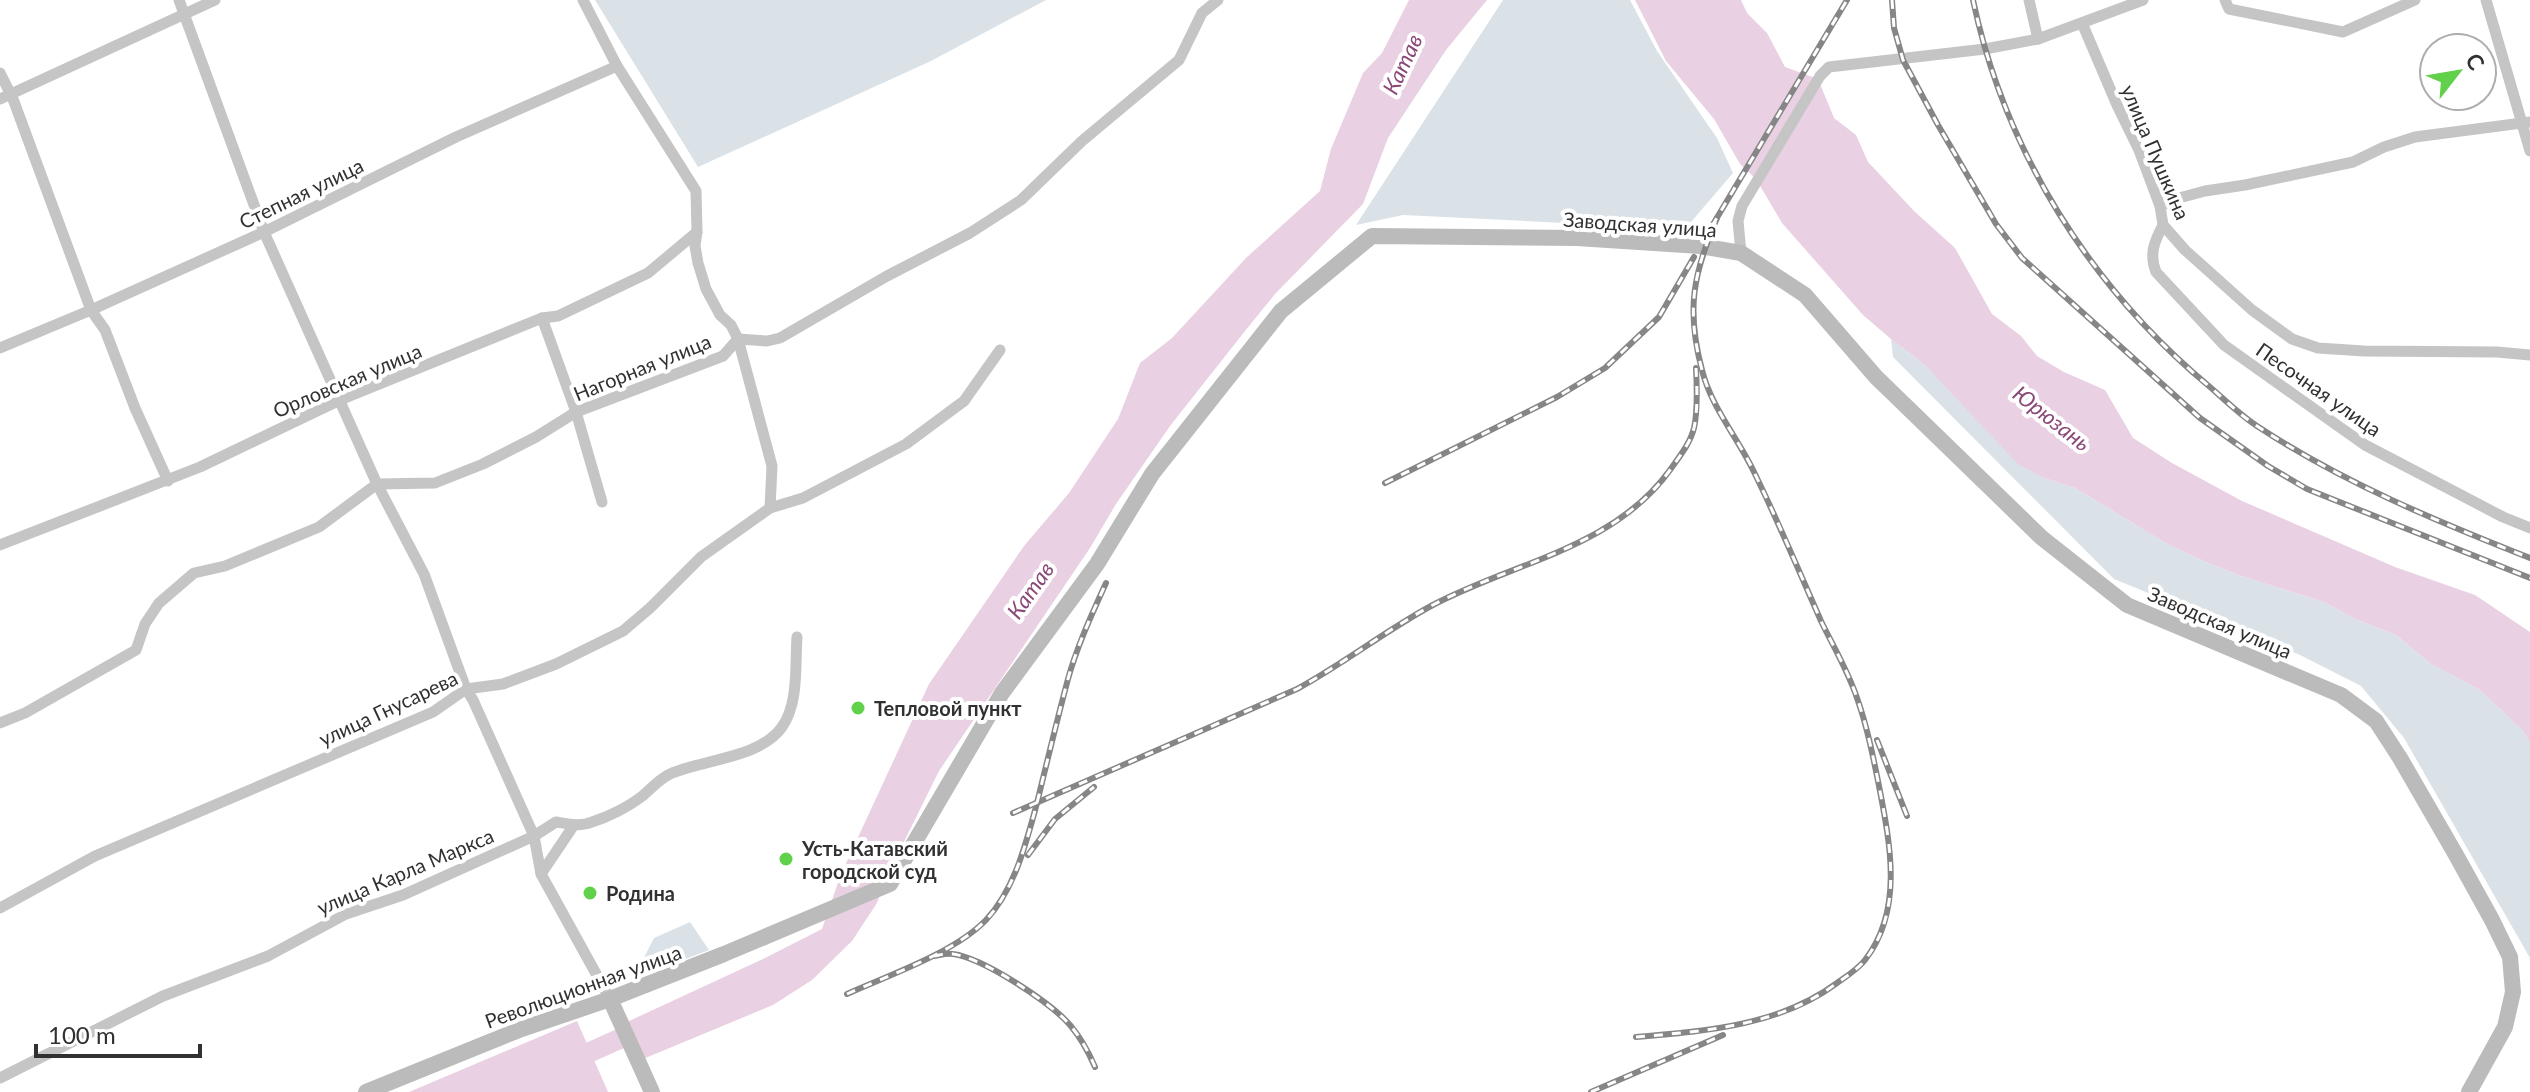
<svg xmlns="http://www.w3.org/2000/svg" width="2530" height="1092" font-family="Lato,sans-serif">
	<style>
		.green { fill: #dbe2e7 }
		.water { fill: #e9d0e2 }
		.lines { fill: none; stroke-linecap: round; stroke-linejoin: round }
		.river { stroke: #e9d0e2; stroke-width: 20 }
		.street { stroke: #c5c5c5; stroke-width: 11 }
		.secondary { stroke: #bbb; stroke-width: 16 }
		.rail-casing { stroke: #868686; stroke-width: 6 }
		.rail { stroke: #fff; stroke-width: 3; stroke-dasharray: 9; stroke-linecap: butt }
		.poi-dot { fill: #61d04a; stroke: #fff; stroke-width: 3 }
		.labels { text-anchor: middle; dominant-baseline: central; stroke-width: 8; stroke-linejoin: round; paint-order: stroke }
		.street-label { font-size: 20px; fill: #313131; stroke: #fff }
		.poi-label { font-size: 20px; font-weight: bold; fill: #313131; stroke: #fff; text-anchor: start }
		.water-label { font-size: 22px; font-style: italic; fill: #8a4877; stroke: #fff }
	</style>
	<rect width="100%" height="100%" fill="#fff"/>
	<g class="green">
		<path d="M 595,0 L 1046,0 L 931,61 L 698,167 Z"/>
		<path d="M 1503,0 L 1630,0 L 1657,51 L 1717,138 L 1733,173 L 1685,229 L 1403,215 L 1356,225 Z"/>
		<path d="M 1891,339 L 1925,365 L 2044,478 L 2075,488 L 2169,545 L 2204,561 L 2238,575 L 2324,602 L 2355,619 L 2396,635 L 2431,664 L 2480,690 L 2523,731 L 2530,743 L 2530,958 L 2404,738 L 2361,686 L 2300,655 L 2114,579 L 1893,357 Z"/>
		<path d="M 690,922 L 709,950 L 633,979 L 654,938 Z"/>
	</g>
	<g class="water">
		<path d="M 1409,0 L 1487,0 L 1446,50 L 1388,138 L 1363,204 L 1275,294 L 1245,331 L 1170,426 L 1116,504 L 1090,548 L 939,771 L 889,872 L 877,903 L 852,941 L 812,980 L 773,1005 L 643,1059 L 627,1022 L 763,959 L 822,929 L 841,874 L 929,684 L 1024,546 L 1069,493 L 1118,419 L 1140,363 L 1172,338 L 1246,258 L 1320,191 L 1331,149 L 1363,73 L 1382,53 Z"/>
		<path d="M 1635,0 L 1741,0 L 1747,13 L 1767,33 L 1785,67 L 1818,79 L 1834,118 L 1856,135 L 1868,162 L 1914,211 L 1955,248 L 1992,314 L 2021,336 L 2037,356 L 2064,372 L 2105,390 L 2133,438 L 2172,463 L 2242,501 L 2395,567 L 2475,595 L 2530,632 L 2530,743 L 2523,731 L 2480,690 L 2431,664 L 2396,635 L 2355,619 L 2324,602 L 2238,575 L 2204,561 L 2169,545 L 2075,488 L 2044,478 L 2018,464 L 1925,365 L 1891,339 L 1863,315 L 1782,223 L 1756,179 L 1740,164 L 1714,119 L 1666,61 Z"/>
		<path d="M 577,1021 L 608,1092 L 409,1092 Z"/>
	</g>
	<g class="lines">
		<path class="river" d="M 564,1092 L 570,1061 L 644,1028"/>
		<g class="street">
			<path d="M 179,0 L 264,232 L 377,484 L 424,574 L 466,689 L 473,700 L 534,836 L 541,874 L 610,999"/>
			<path d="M 583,0 L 617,66 L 696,191 L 697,232 L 695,246 L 698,263 L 706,289 L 720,315 L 731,325 L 738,339 L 772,466 L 770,508"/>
			<path d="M 2029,0 L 2038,39"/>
			<path d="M 2225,0 L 2229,9 L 2343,32 L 2415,0"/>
			<path d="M 2486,0 L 2530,151"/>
			<path d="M 2082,23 L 2117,105 L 2139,150 L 2160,206 L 2163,225 L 2185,250 L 2252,310 L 2292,339 L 2318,348 L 2364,351 L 2497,352 L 2530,355"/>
			<path d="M 0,73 L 13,99 L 91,310 L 105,330 L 135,408 L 168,481"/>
			<path d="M 0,99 L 215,0"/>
			<path d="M 2160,206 L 2179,198 L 2205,191 L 2245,185 L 2353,162 L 2384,147 L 2415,137 L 2530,122"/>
			<path d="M 2163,225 C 2154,242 2149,254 2156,272 L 2224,345 L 2365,445 L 2503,517 L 2530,528"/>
			<path d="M 1741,253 L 1738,221 L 1742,206 L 1820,76 L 1829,67 L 1985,49 L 2038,39 L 2143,0"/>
			<path d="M 542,318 L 576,412 L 602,502"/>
			<path d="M 0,348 L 91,310 L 264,232 L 456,137 L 617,66"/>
			<path d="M 0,545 L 200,467 L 340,400 L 542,318 L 558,316 L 648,273 L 697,232"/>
			<path d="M 0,723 L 25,713 L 136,650 L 145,624 L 159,603 L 194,573 L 225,566 L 319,527 L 377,484 L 435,483 L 483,464 L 536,437 L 576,412 L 723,356 L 738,339 L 767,341 L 780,338 L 887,276 L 970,233 L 1021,200 L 1082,141 L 1179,60 L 1202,13 L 1218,0"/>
			<path d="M 541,874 L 574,825"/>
			<path d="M 0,908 L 95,856 L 433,712 L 466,689 L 503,684 L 556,664 L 623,631 L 650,608 L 701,557 L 770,508 L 803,498 L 906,444 L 964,401 L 1000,350"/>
			<path d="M 0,1078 L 163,996 L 268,956 L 346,914 L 403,895 L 534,836 L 556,822 C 568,824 580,827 592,822 C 608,817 628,807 641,797 C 650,790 659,779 670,774 C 703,759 759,759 782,727 C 799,703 795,665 797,637"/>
		</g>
		<g class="secondary">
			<path d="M 610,999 L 652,1092"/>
			<path d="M 366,1092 L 519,1030 L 610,999 L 724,954 L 890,884 L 1002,693 L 1097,564 L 1152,474 L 1281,311 L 1372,236 L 1577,238 L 1700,246 L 1741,253 L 1805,295 L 1876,377 L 2042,538 L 2127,605 L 2341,695 L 2376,721 L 2400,758 L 2456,855 L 2492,920 L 2510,957 L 2513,992 L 2505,1027 L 2469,1092"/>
		</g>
		<g class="rail-casing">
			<g id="rail">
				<path d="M 1892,0 L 1894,28 L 1903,60 L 1938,125 L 1996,224 L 2022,258 L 2200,418 L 2268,466 L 2307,489 L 2530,578"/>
				<path d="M 1973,0 C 2005,152 2091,288 2210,387 C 2225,400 2240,415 2257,426 C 2342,482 2436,521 2530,558"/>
				<path d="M 1712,226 L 1847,0"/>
				<path d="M 1385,483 L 1557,397 L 1605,368 L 1659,317 L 1694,257"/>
				<path d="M 1877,740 L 1907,816"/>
				<path d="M 1013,813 L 1297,689 C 1343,664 1385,631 1431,606 C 1513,562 1613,549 1670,470 C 1679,457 1690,444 1694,428 C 1698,410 1697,387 1696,368"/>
				<path d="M 1028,855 L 1055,819 L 1094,787"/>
				<path d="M 934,956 C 940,955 947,953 953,954 C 983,958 1050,1002 1070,1025 C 1081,1038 1089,1053 1095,1067"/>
				<path d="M 847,994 C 889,975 954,953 986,920 C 1015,889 1026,843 1037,803 C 1047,762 1057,720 1068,679 C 1077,646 1092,614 1106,583"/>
				<path d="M 1636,1037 C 1706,1031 1779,1026 1837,983 C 1847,976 1858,969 1865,960 C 1904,910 1890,843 1879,786 C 1873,756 1867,726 1857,698 C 1848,671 1833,646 1821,621 C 1799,571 1778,521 1754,472 C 1738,438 1711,407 1702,370 C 1686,310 1693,274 1717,218"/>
				<path d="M 1591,1092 L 1723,1035"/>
			</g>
		</g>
		<use href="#rail" class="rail"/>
	</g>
	<g class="poi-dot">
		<circle cx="858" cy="708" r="8"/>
		<circle cx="786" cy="859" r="8"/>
		<circle cx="590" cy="893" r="8"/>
	</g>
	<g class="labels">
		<g class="street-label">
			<text transform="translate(2156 152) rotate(67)">улица Пушкина</text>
			<text transform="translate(301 193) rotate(-26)">Степная улица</text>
			<text transform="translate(1640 224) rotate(4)">Заводская улица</text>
			<text transform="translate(642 367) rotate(-22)">Нагорная улица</text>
			<text transform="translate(347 380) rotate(-23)">Орловская улица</text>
			<text transform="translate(2319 389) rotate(35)">Песочная улица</text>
			<text transform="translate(2220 622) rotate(23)">Заводская улица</text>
			<text transform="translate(388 708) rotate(-25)">улица Гнусарева</text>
			<text transform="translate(405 871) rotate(-23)">улица Карла Маркса</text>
			<text transform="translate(583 986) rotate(-20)">Революционная улица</text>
		</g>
		<g class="poi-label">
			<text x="874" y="708">Тепловой пункт</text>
			<text x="802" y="848">Усть-Катавский<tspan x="802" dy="23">городской суд</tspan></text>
			<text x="606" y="893">Родина</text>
		</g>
		<g class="water-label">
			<text transform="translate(1402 64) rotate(-65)">Катав</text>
			<text transform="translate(2052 418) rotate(38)">Юрюзань</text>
			<text transform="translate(1030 590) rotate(-55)">Катав</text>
		</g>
	</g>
	<g transform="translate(2458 72) rotate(59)"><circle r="38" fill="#ffffff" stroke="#adadad" stroke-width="2"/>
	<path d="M0-6L14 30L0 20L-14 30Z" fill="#61d04a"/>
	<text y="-12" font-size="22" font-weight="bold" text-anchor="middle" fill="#313131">С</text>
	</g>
	<path d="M36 1044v12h164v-12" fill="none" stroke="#313131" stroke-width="4"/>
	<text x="48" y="1044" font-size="24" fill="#313131" stroke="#ffffff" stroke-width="6" paint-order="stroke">100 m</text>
</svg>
